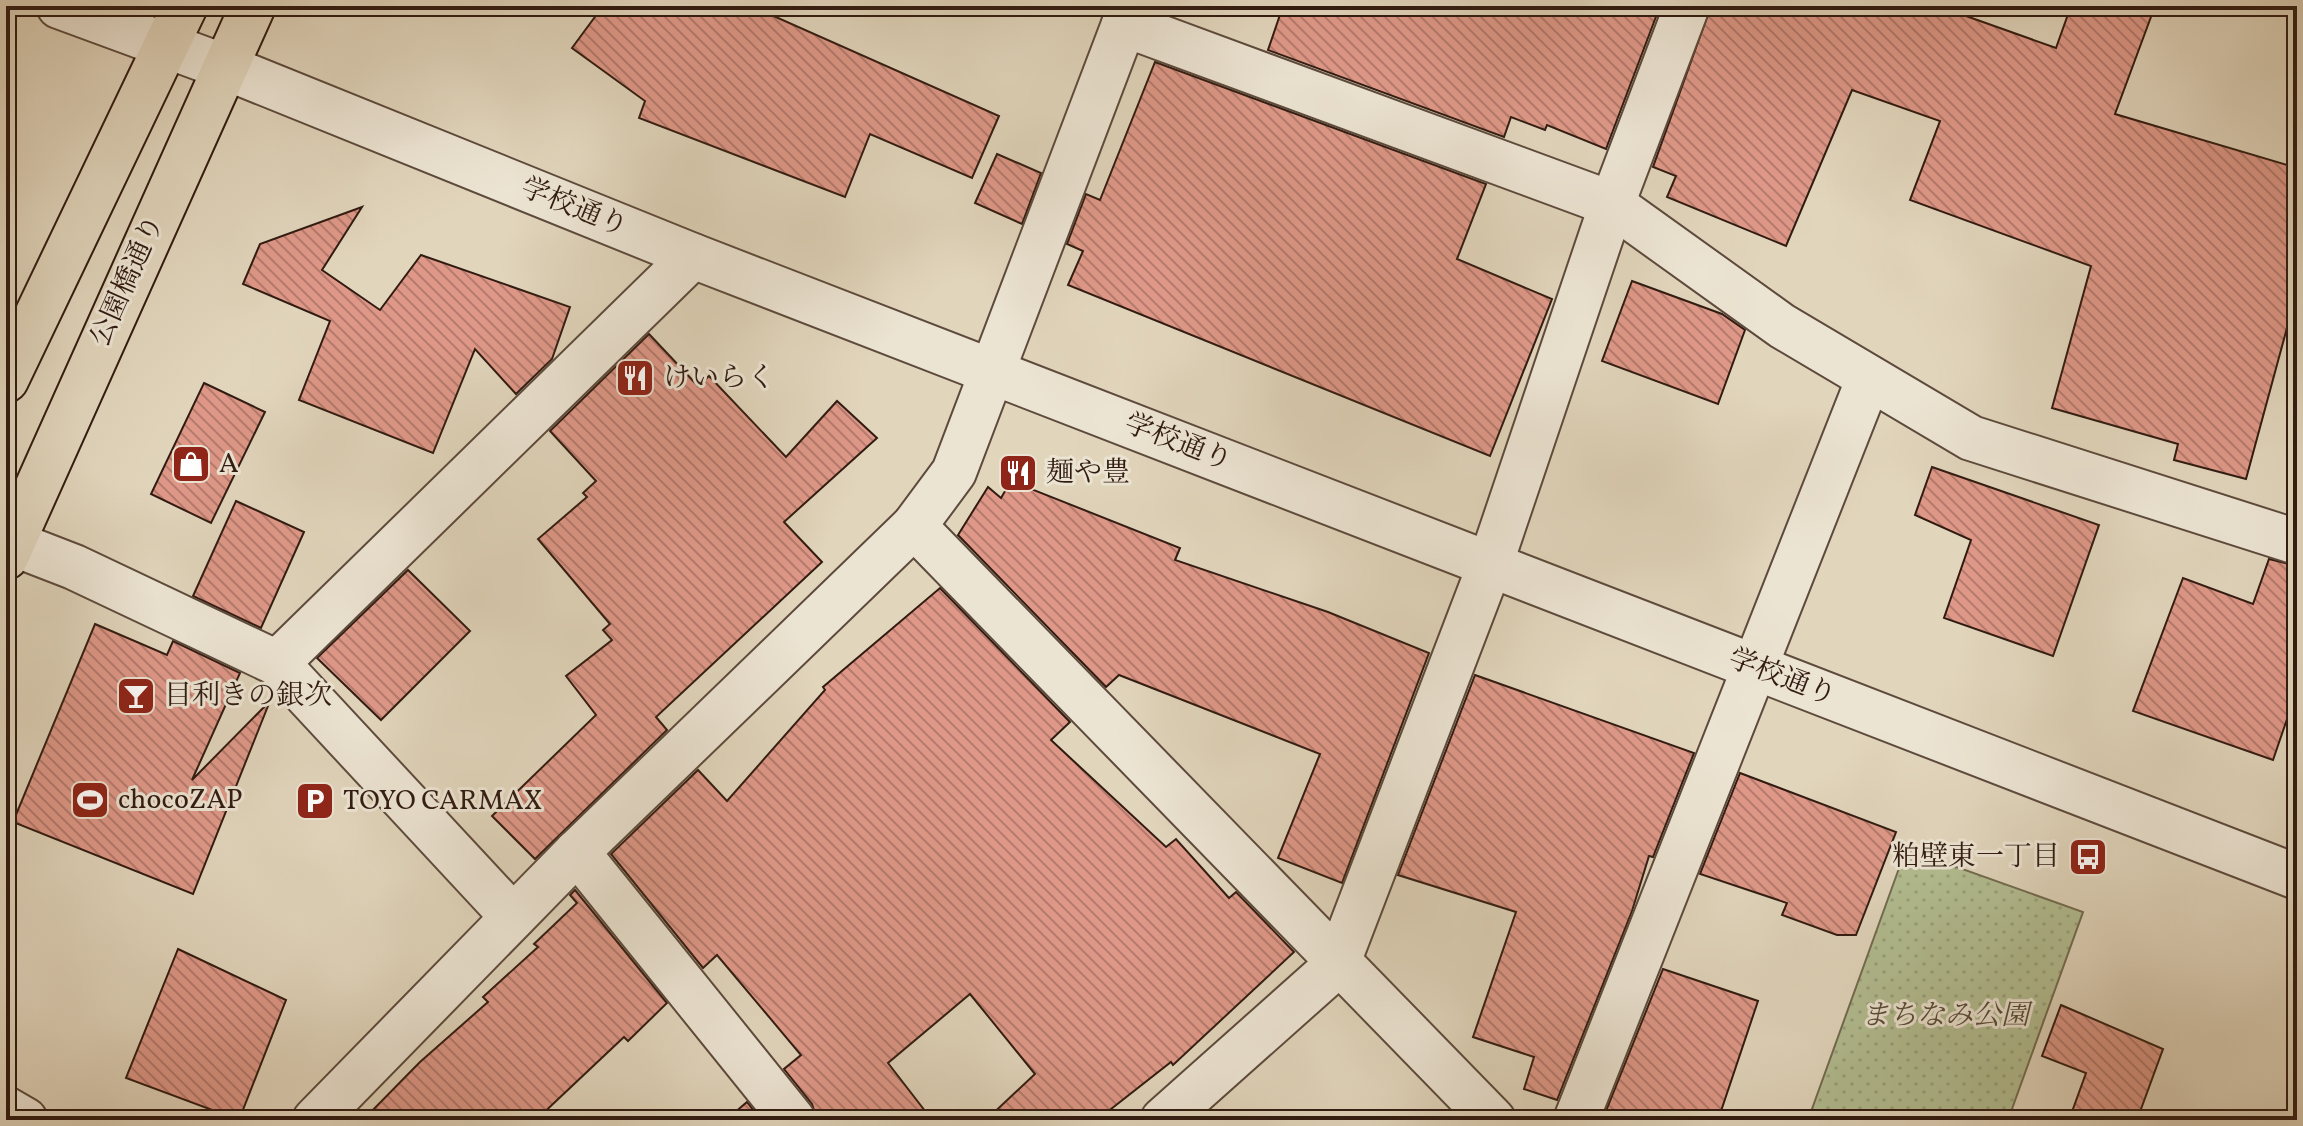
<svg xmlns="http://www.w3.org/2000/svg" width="2303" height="1126" font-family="Vollkorn,'Noto Serif JP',serif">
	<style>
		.park { fill: url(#park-dots); stroke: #726c51; stroke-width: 2 }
		.building { fill: url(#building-back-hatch); stroke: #311b11; stroke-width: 2 }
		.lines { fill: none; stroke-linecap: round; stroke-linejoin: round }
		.minor-casing { stroke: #5d4a3c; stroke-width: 48 }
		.major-casing { stroke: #311b11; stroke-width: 48 }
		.minor { stroke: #ece4d3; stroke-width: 44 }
		.major { stroke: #e1d5bc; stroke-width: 44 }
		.labels { text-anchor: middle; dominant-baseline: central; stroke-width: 6; stroke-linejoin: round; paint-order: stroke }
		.street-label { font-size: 28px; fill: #311b11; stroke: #ece4d3 }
		.poi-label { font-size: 28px; fill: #311b11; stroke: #ece4d3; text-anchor: start }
		.park-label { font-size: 28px; font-style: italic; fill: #584c37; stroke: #ece4d3 }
	</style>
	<defs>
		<pattern id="park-dots" width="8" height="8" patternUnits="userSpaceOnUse" patternTransform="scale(2)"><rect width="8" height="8" fill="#b2bd91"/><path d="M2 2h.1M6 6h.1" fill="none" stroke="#9aa27c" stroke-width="1.8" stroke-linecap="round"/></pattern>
		<pattern id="building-back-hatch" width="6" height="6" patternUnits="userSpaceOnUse" patternTransform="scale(2)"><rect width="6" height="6" fill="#df9888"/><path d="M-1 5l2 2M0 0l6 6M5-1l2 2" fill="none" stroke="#b57b6e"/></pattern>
	</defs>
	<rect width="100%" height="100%" fill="#e1d5bc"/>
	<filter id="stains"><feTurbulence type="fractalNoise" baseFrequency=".0025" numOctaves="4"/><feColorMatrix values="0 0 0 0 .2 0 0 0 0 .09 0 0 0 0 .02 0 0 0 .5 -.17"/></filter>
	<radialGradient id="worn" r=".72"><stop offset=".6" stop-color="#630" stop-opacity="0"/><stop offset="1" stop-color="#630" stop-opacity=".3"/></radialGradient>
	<path class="park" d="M 1906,849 L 2083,912 L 2008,1120 L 1808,1120 Z"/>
	<g class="building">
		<path d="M 603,6 L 751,6 L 999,116 L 972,178 L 870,134 L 845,197 L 639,118 L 645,101 L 572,48 Z"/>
		<path d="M 1283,6 L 1660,6 L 1606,149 L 1547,125 L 1545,130 L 1511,117 L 1504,137 L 1268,50 Z"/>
		<path d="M 1711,6 L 1938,6 L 2056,48 L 2071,6 L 2155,6 L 2115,114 L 2297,168 L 2297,291 L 2246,479 L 2174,460 L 2178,444 L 2052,408 L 2091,266 L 1910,200 L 1940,121 L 1852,90 L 1786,246 L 1667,197 L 1676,176 L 1653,167 Z"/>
		<path d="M 1155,62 L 1486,184 L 1457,259 L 1552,299 L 1490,456 L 1068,285 L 1083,251 L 1067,244 L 1086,194 L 1100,200 Z"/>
		<path d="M 997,154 L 1041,173 L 1022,224 L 975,203 Z"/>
		<path d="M 362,207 L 322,270 L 380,310 L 421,255 L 570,307 L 552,359 L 516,394 L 475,349 L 433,453 L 299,400 L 330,321 L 243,284 L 260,244 Z"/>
		<path d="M 1632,281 L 1722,314 L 1745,330 L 1718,404 L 1602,361 Z"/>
		<path d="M 649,334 L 698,386 L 709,376 L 786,457 L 837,401 L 877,438 L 784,522 L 822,562 L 656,717 L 667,730 L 535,859 L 492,816 L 596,715 L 566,676 L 612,640 L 603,630 L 610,624 L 538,539 L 587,497 L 583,493 L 596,481 L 550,431 Z"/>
		<path d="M 204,383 L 265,412 L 211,523 L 151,494 Z"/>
		<path d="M 1932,467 L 2099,525 L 2053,656 L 1944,618 L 1971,540 L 1915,515 Z"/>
		<path d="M 1011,481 L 1180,548 L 1175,560 L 1328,612 L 1429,653 L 1342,883 L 1278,858 L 1320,754 L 1119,675 L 1106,687 L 958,535 L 988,487 L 1001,498 Z"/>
		<path d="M 236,501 L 304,532 L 261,628 L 193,596 Z"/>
		<path d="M 2269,559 L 2297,566 L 2297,690 L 2273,760 L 2133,711 L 2183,578 L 2253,604 Z"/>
		<path d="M 408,570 L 470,631 L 381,720 L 317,658 Z"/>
		<path d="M 940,588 L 1070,722 L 1051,740 L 1166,847 L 1176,839 L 1229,898 L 1236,892 L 1294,952 L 1173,1065 L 1171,1062 L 1097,1120 L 986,1120 L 1035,1074 L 970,994 L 888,1063 L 932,1120 L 817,1120 L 812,1104 L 784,1069 L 801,1055 L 717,955 L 703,968 L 611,854 L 698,770 L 727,801 L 825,690 L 823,687 Z"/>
		<path d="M 95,624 L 167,655 L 173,641 L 240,673 L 192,780 L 270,701 L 193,894 L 13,822 Z"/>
		<path d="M 1475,675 L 1694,753 L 1653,857 L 1649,856 L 1632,911 L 1557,1100 L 1524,1089 L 1534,1057 L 1473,1037 L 1516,912 L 1398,875 Z"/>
		<path d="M 1740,773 L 1896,832 L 1856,935 L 1837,935 L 1782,915 L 1787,903 L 1700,874 Z"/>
		<path d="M 575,890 L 667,1003 L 628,1041 L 624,1037 L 536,1120 L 363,1120 L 420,1062 L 488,1002 L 483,997 L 538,947 L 534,944 L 577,903 L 570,895 Z"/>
		<path d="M 178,949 L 286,1000 L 239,1120 L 126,1078 Z"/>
		<path d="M 1663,969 L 1758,1001 L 1718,1120 L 1614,1120 L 1604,1116 Z"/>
		<path d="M 2061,1005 L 2163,1049 L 2137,1120 L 2069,1120 L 2086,1073 L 2042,1056 Z"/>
		<path d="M 747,1102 L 761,1120 L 726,1120 Z"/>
	</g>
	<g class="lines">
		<g class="minor-casing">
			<g id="minor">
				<path d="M 59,6 L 225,67 L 693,256 L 2297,877"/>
				<path d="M 1124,24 L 1612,204 L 1782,326 L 1971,438 L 2297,542"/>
				<path d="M 914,526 L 1493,1120"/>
				<path d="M 12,543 L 74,567 L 277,663 L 513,917"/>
				<path d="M 277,663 L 693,256"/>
				<path d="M 577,852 L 793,1120"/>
				<path d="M 6,1109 L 25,1120"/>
				<path d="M 315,1120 L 577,852 L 914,526 L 954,472 L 1131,6"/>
				<path d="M 1163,1120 L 1337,965 L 1490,565 L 1612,204 L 1687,6"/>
				<path d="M 1576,1120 L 1869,378"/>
			</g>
		</g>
		<g class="major-casing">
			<g id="major">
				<path d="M 6,380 L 185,6"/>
				<path d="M 6,557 L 253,6"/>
			</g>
		</g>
		<use href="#minor" class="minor"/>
		<use href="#major" class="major"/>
	</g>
	<defs>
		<g id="restaurant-square" transform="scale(2)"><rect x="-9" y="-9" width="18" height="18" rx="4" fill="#8f2418" stroke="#ece4d3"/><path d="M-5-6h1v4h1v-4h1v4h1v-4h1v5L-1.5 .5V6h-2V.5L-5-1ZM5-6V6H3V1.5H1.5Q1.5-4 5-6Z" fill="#fff"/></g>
		<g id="shop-square" transform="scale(2)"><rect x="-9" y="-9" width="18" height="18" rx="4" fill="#8f2418" stroke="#ece4d3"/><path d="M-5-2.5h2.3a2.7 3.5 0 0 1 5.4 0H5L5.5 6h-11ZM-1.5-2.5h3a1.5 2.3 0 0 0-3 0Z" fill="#fff"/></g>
		<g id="bar-square" transform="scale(2)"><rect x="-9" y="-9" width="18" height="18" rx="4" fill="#8f2418" stroke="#ece4d3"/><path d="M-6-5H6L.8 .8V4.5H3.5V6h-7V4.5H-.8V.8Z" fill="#fff"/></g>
		<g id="stadium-square" transform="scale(2)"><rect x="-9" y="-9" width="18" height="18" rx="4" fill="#8f2418" stroke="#ece4d3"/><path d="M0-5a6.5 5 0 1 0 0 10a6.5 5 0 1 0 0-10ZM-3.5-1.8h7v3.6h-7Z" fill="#fff"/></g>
		<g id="parking-square" transform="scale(2)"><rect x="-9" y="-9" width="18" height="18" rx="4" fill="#8f2418" stroke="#ece4d3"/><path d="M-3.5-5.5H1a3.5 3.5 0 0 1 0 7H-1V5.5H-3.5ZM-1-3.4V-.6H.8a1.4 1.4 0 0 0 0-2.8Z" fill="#fff"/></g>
		<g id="bus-square" transform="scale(2)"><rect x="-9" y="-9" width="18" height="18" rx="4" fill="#8f2418" stroke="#ece4d3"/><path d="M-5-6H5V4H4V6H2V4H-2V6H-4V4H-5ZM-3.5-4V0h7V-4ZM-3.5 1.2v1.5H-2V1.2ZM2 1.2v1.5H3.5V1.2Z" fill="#fff"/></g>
	</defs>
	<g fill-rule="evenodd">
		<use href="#restaurant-square" x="635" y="378"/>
		<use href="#shop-square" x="191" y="464"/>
		<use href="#restaurant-square" x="1018" y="473"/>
		<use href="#bar-square" x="136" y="696"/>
		<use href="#stadium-square" x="90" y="800"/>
		<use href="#parking-square" x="315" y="801"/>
		<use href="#bus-square" x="2088" y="857"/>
	</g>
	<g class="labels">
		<g class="street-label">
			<text transform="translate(574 208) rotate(22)">学校通り</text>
			<text transform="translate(128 281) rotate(-66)">公園橋通り</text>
			<text transform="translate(1178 443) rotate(21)">学校通り</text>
			<text transform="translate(1782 678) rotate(21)">学校通り</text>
		</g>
		<g class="poi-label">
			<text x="663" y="378">けいらく</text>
			<text x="219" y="464">A</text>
			<text x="1046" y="473">麺や豊</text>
			<text x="164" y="696">目利きの銀次</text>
			<text x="118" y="800">chocoZAP</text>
			<text x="343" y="801">TOYO CARMAX</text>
			<text x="2060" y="857" text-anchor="end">粕壁東一丁目</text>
		</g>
		<g class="park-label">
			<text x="1945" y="1016">まちなみ公園</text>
		</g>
	</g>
	<rect width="2303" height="1126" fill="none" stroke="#e1d5bc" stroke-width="32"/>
	<rect x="8" y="8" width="2287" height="1110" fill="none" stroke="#311b11" stroke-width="4"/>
	<rect x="16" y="16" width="2271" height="1094" fill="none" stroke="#311b11" stroke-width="2"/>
	<rect width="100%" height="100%" filter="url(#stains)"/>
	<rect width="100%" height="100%" fill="url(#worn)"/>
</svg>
